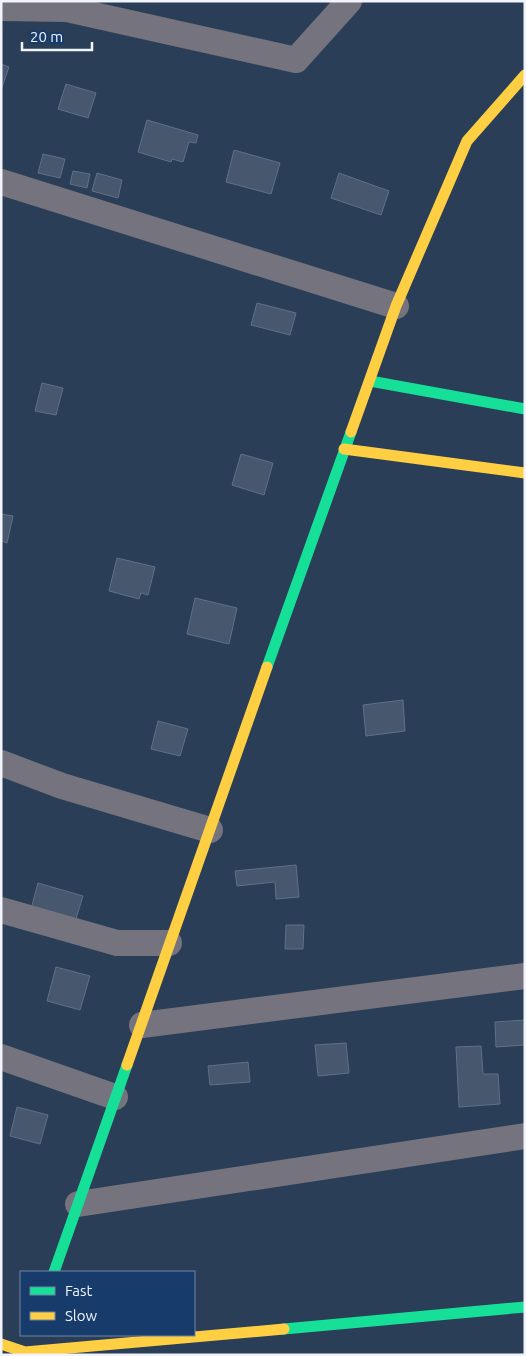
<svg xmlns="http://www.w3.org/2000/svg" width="526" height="1356" font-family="Ubuntu,sans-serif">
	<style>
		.building { fill: #46576e; stroke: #607186 }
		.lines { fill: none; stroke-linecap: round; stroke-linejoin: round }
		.street { stroke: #75737d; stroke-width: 26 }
		.fast { stroke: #16e098; stroke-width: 11 }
		.slow { stroke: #ffcf43; stroke-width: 11 }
	</style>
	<rect width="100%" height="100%" fill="#2a3e58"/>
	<g class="building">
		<path d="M 1,64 L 9,67 L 1,90 Z"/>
		<path d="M 66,84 L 96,93 L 88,118 L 58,109 Z"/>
		<path d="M 147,120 L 198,135 L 196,143 L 189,142 L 183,162 L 172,159 L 171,162 L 138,152 Z"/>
		<path d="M 234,150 L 280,163 L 271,194 L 226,182 Z"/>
		<path d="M 43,154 L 65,159 L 60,178 L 38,173 Z"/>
		<path d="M 73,171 L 90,174 L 87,188 L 70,184 Z"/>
		<path d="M 97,173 L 122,180 L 118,198 L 92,191 Z"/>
		<path d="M 339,173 L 389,191 L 381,215 L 331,198 Z"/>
		<path d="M 257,303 L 296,313 L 290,335 L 251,325 Z"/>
		<path d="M 42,383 L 63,388 L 56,415 L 35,411 Z"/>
		<path d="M 241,454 L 273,463 L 264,495 L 232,485 Z"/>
		<path d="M 1,514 L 13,516 L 7,543 L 1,541 Z"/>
		<path d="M 117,558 L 155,567 L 148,595 L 141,593 L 139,599 L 109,591 Z"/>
		<path d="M 195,598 L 237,608 L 229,644 L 187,634 Z"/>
		<path d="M 403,700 L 405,731 L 366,736 L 363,705 Z"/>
		<path d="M 158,721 L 188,729 L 180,756 L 151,749 Z"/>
		<path d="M 296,865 L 299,897 L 276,899 L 275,882 L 237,886 L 235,871 Z"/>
		<path d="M 38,883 L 83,896 L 75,922 L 31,909 Z"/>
		<path d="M 286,925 L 304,925 L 303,949 L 285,949 Z"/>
		<path d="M 56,967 L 90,976 L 80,1010 L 47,1001 Z"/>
		<path d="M 525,1020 L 525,1045 L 496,1047 L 495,1022 Z"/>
		<path d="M 346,1043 L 349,1073 L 318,1076 L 315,1045 Z"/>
		<path d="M 481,1046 L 483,1074 L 498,1074 L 500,1104 L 459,1107 L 456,1047 Z"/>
		<path d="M 248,1062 L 250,1082 L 210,1085 L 208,1066 Z"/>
		<path d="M 17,1107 L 48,1115 L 40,1144 L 10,1136 Z"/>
	</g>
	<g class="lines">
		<g class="street">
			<path d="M 1,8 L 67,9 L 296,60 L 349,1"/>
			<path d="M 1,182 L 396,306"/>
			<path d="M 1,763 L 62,786 L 210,830"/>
			<path d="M 1,910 L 117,943 L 169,943"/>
			<path d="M 142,1025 L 525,976"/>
			<path d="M 1,1057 L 115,1097"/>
			<path d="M 78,1204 L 525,1136"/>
		</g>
		<g class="fast">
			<path d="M 370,381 L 525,409"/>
			<path d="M 267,667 L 351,432"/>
			<path d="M 54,1272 L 127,1065"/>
			<path d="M 284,1329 L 525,1307"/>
		</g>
		<g class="slow">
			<path d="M 351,432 L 396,306 L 467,141 L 525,75"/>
			<path d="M 344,449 L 525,473"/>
			<path d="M 127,1065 L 267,667"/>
			<path d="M 1,1344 L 25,1352 L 284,1329"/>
		</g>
	</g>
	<rect width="526" height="1356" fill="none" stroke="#f1f5fb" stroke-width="5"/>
	<rect x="20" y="1271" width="175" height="65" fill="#173c6b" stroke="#6e86a5"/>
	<rect x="30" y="1287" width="25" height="8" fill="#16e098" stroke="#6e86a5"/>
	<text x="65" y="1296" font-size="15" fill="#f1f5fb">Fast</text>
	<rect x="30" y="1312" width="25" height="8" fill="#ffcf43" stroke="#6e86a5"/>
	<text x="65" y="1321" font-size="15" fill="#f1f5fb">Slow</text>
	<path d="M22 42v8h70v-8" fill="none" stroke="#f1f5fb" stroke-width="2.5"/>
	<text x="30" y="42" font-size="15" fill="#f1f5fb" stroke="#173c6b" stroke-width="4" paint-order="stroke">20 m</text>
</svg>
